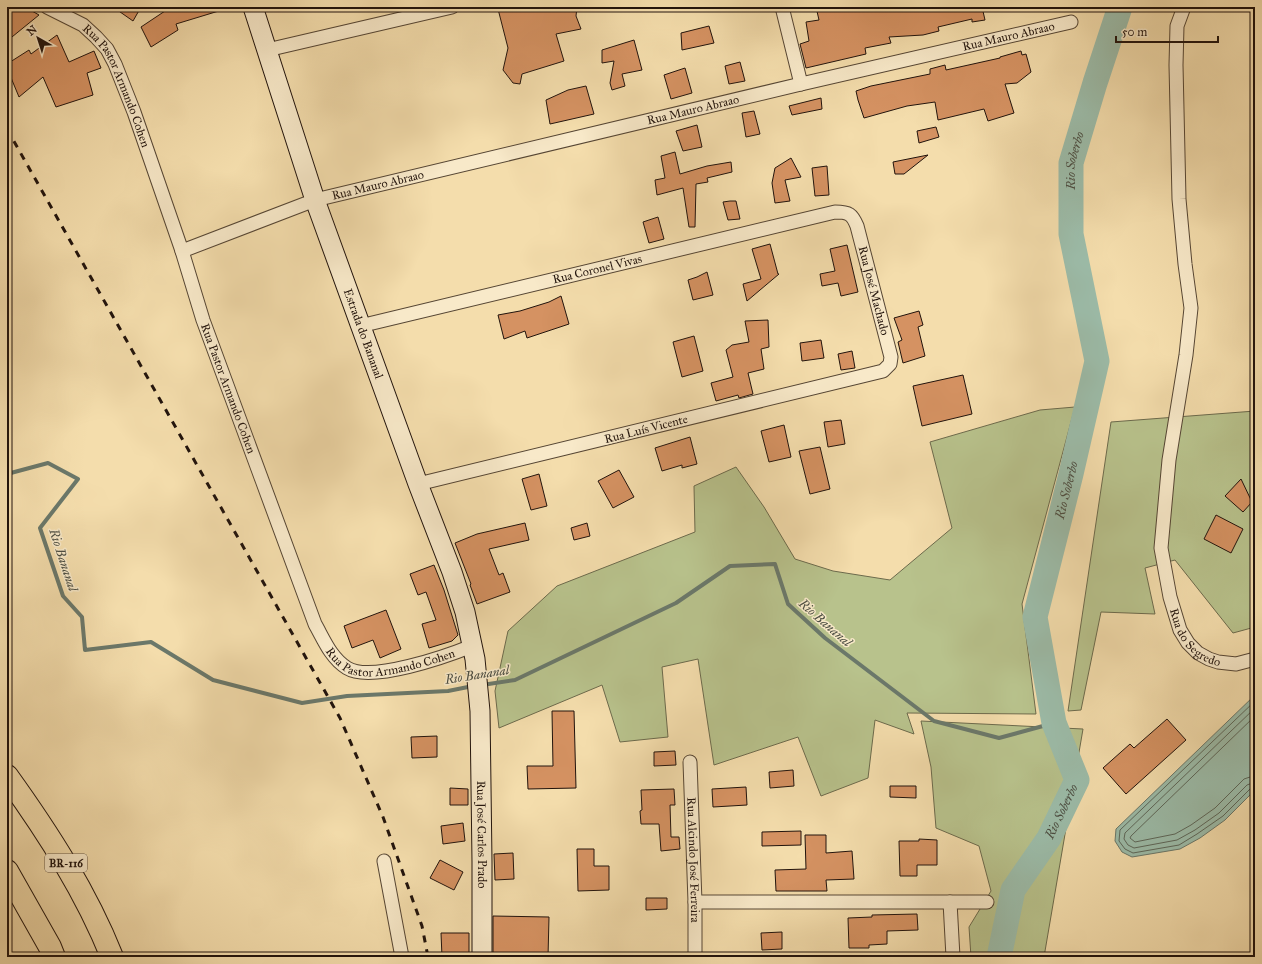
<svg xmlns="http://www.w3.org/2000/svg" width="1262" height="964" font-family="'IM FELL Great Primer',serif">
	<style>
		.green { fill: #b8c28c; stroke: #6c6a4c }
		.water { fill: #9cbca9; stroke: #6b786a }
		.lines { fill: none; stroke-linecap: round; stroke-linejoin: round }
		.shore { stroke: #5e685a; stroke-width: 1 }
		.stream { stroke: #6b786a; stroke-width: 4 }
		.river { stroke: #9cbca9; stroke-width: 25 }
		.building { fill: #d59262; stroke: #21130c }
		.minor-casing { stroke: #564634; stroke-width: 15 }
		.secondary-casing { stroke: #21130c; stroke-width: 21 }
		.motorway-casing { stroke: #21130c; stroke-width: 24 }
		.minor { stroke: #f8e9c9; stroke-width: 13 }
		.secondary { stroke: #f8e9c9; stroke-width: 19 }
		.motorway { stroke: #f4ddac; stroke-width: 22 }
		.rail { stroke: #21130c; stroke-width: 3; stroke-dasharray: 7 7; stroke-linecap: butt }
		.labels { text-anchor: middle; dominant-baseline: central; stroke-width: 3; stroke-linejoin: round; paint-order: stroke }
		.shield { fill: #f8e9c9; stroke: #625345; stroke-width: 1 }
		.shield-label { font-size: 11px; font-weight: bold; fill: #21130c }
		.street-label { font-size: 12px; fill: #21130c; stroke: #f8e9c9 }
		.water-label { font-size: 13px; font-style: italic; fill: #4c4e43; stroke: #f8e9c9 }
	</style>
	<rect width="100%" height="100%" fill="#f4ddac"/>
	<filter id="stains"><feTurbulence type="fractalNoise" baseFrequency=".005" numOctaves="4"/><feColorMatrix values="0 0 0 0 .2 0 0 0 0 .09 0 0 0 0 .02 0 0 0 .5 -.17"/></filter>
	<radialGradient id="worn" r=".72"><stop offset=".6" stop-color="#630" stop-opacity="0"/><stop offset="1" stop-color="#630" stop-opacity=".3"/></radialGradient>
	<g class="green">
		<path d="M 1075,407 L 1022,604 L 1036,714 L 907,713 L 914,734 L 875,720 L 868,778 L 821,796 L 798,737 L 714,765 L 698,659 L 662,667 L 668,737 L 620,742 L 602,685 L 499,728 L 495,691 L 508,631 L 557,586 L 695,532 L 694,486 L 736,467 L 764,507 L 795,559 L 833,571 L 890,580 L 952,528 L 930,442 L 1040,410 Z"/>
		<path d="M 1255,411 L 1255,627 L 1233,633 L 1175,560 L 1145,568 L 1155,614 L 1101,612 L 1081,710 L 1068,711 L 1111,422 Z"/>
		<path d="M 921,721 L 1083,729 L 1044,957 L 971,957 L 969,927 L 991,891 L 979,846 L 936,828 L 931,767 Z"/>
	</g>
	<path class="water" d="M 1255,695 L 1255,790 L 1225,820 L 1200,838 L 1180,849 L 1132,857 L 1122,852 L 1115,841 L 1116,829 Z"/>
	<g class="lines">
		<g class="shore">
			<path d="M 1255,701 L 1120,830 L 1119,841 L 1125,849 L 1133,853 L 1179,845 L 1197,834 L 1223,816 L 1251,788 L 1255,787"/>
			<path d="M 1255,708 L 1125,833 L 1124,839 L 1128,845 L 1134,848 L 1177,840 L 1195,830 L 1219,813 L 1247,785 L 1255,782"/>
			<path d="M 1255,716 L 1131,836 L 1130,838 L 1135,842 L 1175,834 L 1191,825 L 1215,808 L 1244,779 L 1250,777 L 1255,776"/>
		</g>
		<g class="stream">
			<path d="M 7,474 L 48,463 L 78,479 L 40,528 L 63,596 L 82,617 L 85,650 L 151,642 L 213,680 L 302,703 L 347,696 L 448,691 L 473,686"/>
			<path d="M 482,685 L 515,680 L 676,603 L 730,566 L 775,564 L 788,604 L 825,638 L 934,721 L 999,738 L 1054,723"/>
		</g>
		<path class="river" id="s1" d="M 999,957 L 1013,890 L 1049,838 L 1077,780 L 1054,723 L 1035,617 L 1071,474 L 1097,361 L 1071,234 L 1071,163 L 1095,83 L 1120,7"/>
	</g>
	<g class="building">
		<path d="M 7,7 L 25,7 L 39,15 L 7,41 Z"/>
		<path d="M 113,7 L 141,7 L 133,21 Z"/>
		<path d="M 171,7 L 221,7 L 222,10 L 176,24 L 178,30 L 151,47 L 141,27 Z"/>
		<path d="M 508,7 L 577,7 L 576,16 L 581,29 L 556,34 L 564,61 L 522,74 L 520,84 L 513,83 L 503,70 L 508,48 L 498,9 Z"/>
		<path d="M 816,7 L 982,7 L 985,20 L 972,22 L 972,19 L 938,27 L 939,31 L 923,35 L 889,37 L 891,43 L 865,48 L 866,54 L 806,68 L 800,44 L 809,41 L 806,22 L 819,20 Z"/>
		<path d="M 709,26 L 714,43 L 682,50 L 681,33 Z"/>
		<path d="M 57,35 L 69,62 L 94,51 L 101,68 L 87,73 L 93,95 L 56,107 L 43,77 L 19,97 L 7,68 L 7,64 L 29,50 L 31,54 Z"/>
		<path d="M 634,40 L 642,70 L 622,74 L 625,86 L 612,90 L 610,83 L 614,61 L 602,63 L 602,50 Z"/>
		<path d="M 1021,51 L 1022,55 L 1026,54 L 1031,72 L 1017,83 L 1005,84 L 1014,113 L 988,121 L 984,109 L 938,120 L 935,102 L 907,106 L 864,118 L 858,100 L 856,91 L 871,86 L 930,74 L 930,69 L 945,65 L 946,70 L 1000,58 L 1000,57 Z"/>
		<path d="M 740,62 L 745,81 L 729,84 L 725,66 Z"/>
		<path d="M 685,68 L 692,93 L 671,99 L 664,75 Z"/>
		<path d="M 586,86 L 594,114 L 550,124 L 546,100 L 568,90 Z"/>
		<path d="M 821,98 L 822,109 L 792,115 L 789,106 Z"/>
		<path d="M 754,111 L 760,134 L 746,137 L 742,113 Z"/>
		<path d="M 697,125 L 702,147 L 683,151 L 676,131 Z"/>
		<path d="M 936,127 L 939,137 L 919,143 L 917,131 Z"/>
		<path d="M 675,152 L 680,174 L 707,166 L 731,162 L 732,172 L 707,178 L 708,182 L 696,184 L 695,227 L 689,227 L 683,188 L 657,195 L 655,180 L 665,178 L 661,156 Z"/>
		<path d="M 928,155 L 904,174 L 895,174 L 893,162 Z"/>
		<path d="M 791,158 L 801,177 L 785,180 L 790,201 L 775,203 L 772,183 L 775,168 Z"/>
		<path d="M 827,166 L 829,195 L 815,196 L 812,168 Z"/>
		<path d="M 730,201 L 736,201 L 740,219 L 728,220 L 723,202 Z"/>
		<path d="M 658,217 L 664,239 L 649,243 L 643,222 Z"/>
		<path d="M 770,244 L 778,274 L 779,274 L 747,301 L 743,284 L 761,279 L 752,249 Z"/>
		<path d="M 847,245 L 858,292 L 841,296 L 838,283 L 822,286 L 820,274 L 835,271 L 830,249 Z"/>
		<path d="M 707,272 L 713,295 L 693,300 L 688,280 L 697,277 Z"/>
		<path d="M 561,296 L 569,324 L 527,338 L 525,331 L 504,339 L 498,315 L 520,311 L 549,302 Z"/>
		<path d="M 919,311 L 923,325 L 918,327 L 925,356 L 903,363 L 898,342 L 902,340 L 894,318 Z"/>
		<path d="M 768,320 L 769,347 L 761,349 L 764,369 L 748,373 L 753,394 L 739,398 L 738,395 L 716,401 L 711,383 L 733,377 L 726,350 L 732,345 L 749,342 L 745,321 Z"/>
		<path d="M 694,336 L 703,371 L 682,377 L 673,342 Z"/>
		<path d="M 821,340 L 824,358 L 802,361 L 800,343 Z"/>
		<path d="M 852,351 L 855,368 L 841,370 L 838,354 Z"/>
		<path d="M 963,375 L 972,414 L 922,426 L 913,386 Z"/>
		<path d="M 841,420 L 845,444 L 828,447 L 824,422 Z"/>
		<path d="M 784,425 L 791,457 L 769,462 L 761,431 Z"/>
		<path d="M 690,437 L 697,464 L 682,468 L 682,465 L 662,471 L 655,448 Z"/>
		<path d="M 820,447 L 830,489 L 810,494 L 799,451 Z"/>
		<path d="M 619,470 L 634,497 L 613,508 L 598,481 Z"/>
		<path d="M 539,474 L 547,506 L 531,510 L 522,479 Z"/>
		<path d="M 1241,479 L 1252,502 L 1243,512 L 1225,496 Z"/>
		<path d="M 1216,515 L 1243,529 L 1231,553 L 1204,539 Z"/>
		<path d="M 525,523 L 529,540 L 489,549 L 499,575 L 503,573 L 510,592 L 477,604 L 470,585 L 471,584 L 455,543 L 477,534 Z"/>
		<path d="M 587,523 L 590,536 L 574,540 L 571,528 Z"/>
		<path d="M 434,565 L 444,590 L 458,635 L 452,641 L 429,648 L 422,624 L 436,620 L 426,592 L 418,595 L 410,574 Z"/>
		<path d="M 386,610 L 401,649 L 380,658 L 373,640 L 352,648 L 344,626 Z"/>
		<path d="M 552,711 L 574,711 L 576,788 L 528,789 L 527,766 L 553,766 Z"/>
		<path d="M 1167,719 L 1186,740 L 1126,794 L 1103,768 L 1130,744 L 1134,748 Z"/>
		<path d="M 437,736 L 437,757 L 412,758 L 411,737 Z"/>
		<path d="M 675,751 L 676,765 L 654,766 L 654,752 Z"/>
		<path d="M 793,770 L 794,786 L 770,788 L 769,772 Z"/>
		<path d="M 890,786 L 916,786 L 916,798 L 890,797 Z"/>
		<path d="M 746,787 L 747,805 L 713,807 L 712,789 Z"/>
		<path d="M 450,788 L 468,789 L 468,805 L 450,805 Z"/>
		<path d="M 674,789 L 675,805 L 670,805 L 671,837 L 679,837 L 680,849 L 661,851 L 659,824 L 641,824 L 640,811 L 642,810 L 641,790 Z"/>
		<path d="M 463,823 L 465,841 L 443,844 L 441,826 Z"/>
		<path d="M 801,831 L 801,845 L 762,846 L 762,832 Z"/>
		<path d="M 805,835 L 826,835 L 826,853 L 852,851 L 854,879 L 826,880 L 827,891 L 776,891 L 775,870 L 806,869 Z"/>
		<path d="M 919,839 L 937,840 L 937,865 L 917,865 L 917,876 L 900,876 L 899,841 L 919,841 Z"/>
		<path d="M 577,849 L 594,849 L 594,866 L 609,866 L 609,890 L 578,891 Z"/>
		<path d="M 513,853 L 514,879 L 495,880 L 494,854 Z"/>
		<path d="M 440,860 L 463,872 L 454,890 L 430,878 Z"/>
		<path d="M 646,898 L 667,898 L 667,909 L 646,910 Z"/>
		<path d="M 917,914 L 918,930 L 887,931 L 887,944 L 869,945 L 869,948 L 849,948 L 848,918 L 872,917 L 872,915 Z"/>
		<path d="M 493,916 L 549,917 L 548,957 L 493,956 Z"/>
		<path d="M 782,932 L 782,949 L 762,950 L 761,933 Z"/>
		<path d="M 441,933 L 469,933 L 469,957 L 442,957 Z"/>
	</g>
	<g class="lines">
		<g class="minor-casing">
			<g id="minor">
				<path id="s2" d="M 47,7 L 83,25 L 96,37 L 107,49 L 115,64 L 134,112 L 182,251 L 203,320 L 315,624 C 324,640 331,658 347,668 C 371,683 447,656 472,646"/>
				<path d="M 782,7 L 801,84"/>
				<path id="s3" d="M 1184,7 L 1177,26 L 1176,65 L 1179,199 L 1185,264 L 1191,308 L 1186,355 L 1169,460 L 1161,548 L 1170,597 L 1180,630 L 1188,643 L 1198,653 L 1209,659 L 1218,662 L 1236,664 L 1255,659"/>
				<path d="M 267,50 L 452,7"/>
				<path id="s4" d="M 182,251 L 315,200 L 801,84 L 1071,22"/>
				<path id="s5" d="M 360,326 L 835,212 C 849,212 852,214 857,226 L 891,357 L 890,364 L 883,371 L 418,484"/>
				<path id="s6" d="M 690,762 L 695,902 L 695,957"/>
				<path d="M 384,861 L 402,957"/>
				<path d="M 695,902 L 987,902"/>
				<path d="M 950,902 L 953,957"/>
			</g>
		</g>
		<g class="secondary-casing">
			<g id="secondary">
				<path id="s7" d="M 253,7 L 315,200 L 418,484 L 452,572 L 465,612 L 475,659 L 480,711 L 482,862 L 482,957"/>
			</g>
		</g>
		<g class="motorway-casing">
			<g id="motorway">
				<path d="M 7,776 C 48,833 86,892 112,957"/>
				<path d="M 7,871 L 50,947 L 54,957"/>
			</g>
		</g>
		<use href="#minor" class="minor"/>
		<use href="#secondary" class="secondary"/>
		<use href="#motorway" class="motorway"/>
		<path class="rail" d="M 7,129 L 340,718 L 383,817 L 422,926 L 428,957"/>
	</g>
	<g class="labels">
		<rect class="shield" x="45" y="854" width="42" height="18" rx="3"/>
		<g class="shield-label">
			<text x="66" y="863">BR-116</text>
		</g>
		<g class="street-label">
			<text stroke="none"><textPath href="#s4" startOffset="855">Rua Mauro Abraao</textPath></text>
			<text stroke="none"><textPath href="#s2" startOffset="111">Rua Pastor Armando Cohen</textPath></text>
			<text stroke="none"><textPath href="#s4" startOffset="531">Rua Mauro Abraao</textPath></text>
			<text stroke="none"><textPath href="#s4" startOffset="207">Rua Mauro Abraao</textPath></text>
			<text stroke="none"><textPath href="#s5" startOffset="244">Rua Coronel Vivas</textPath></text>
			<text stroke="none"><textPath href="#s5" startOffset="584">Rua José Machado</textPath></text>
			<text stroke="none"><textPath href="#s7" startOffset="345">Estrada do Bananal</textPath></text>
			<text stroke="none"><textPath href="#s2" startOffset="435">Rua Pastor Armando Cohen</textPath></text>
			<text transform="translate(646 429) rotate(-14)">Rua Luís Vicente</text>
			<text stroke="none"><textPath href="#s3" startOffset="645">Rua do Segredo</textPath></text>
			<text stroke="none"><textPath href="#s2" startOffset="783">Rua Pastor Armando Cohen</textPath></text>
			<text stroke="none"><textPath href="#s7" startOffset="865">Rua José Carlos Prado</textPath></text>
			<text stroke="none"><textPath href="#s6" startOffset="98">Rua Alcindo José Ferreira</textPath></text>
		</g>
		<g class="water-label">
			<text stroke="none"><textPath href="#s1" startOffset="832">Rio Soberbo</textPath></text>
			<text stroke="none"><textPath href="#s1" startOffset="496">Rio Soberbo</textPath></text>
			<text transform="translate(63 560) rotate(72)">Rio Bananal</text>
			<text transform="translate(825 623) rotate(41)">Rio Bananal</text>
			<text transform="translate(477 675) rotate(-9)">Rio Bananal</text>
			<text stroke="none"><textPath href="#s1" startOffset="161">Rio Soberbo</textPath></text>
		</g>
	</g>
	<rect width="1262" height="964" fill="none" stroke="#f4ddac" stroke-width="24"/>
	<rect x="8" y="8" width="1246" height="948" fill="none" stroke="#21130c" stroke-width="2"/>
	<rect x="12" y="12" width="1238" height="940" fill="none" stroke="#21130c"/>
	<g transform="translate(38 38) rotate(321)" stroke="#f8e9c9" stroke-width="3" paint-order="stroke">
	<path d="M0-3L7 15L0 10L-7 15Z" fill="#21130c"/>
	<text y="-6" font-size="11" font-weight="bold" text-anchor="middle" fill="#21130c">N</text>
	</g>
	<path d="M1116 36v6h102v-6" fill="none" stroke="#21130c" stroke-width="2"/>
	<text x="1122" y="36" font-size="12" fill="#21130c" stroke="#f8e9c9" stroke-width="3" paint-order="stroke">50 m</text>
	<rect width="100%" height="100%" filter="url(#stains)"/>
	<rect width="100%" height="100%" fill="url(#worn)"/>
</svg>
